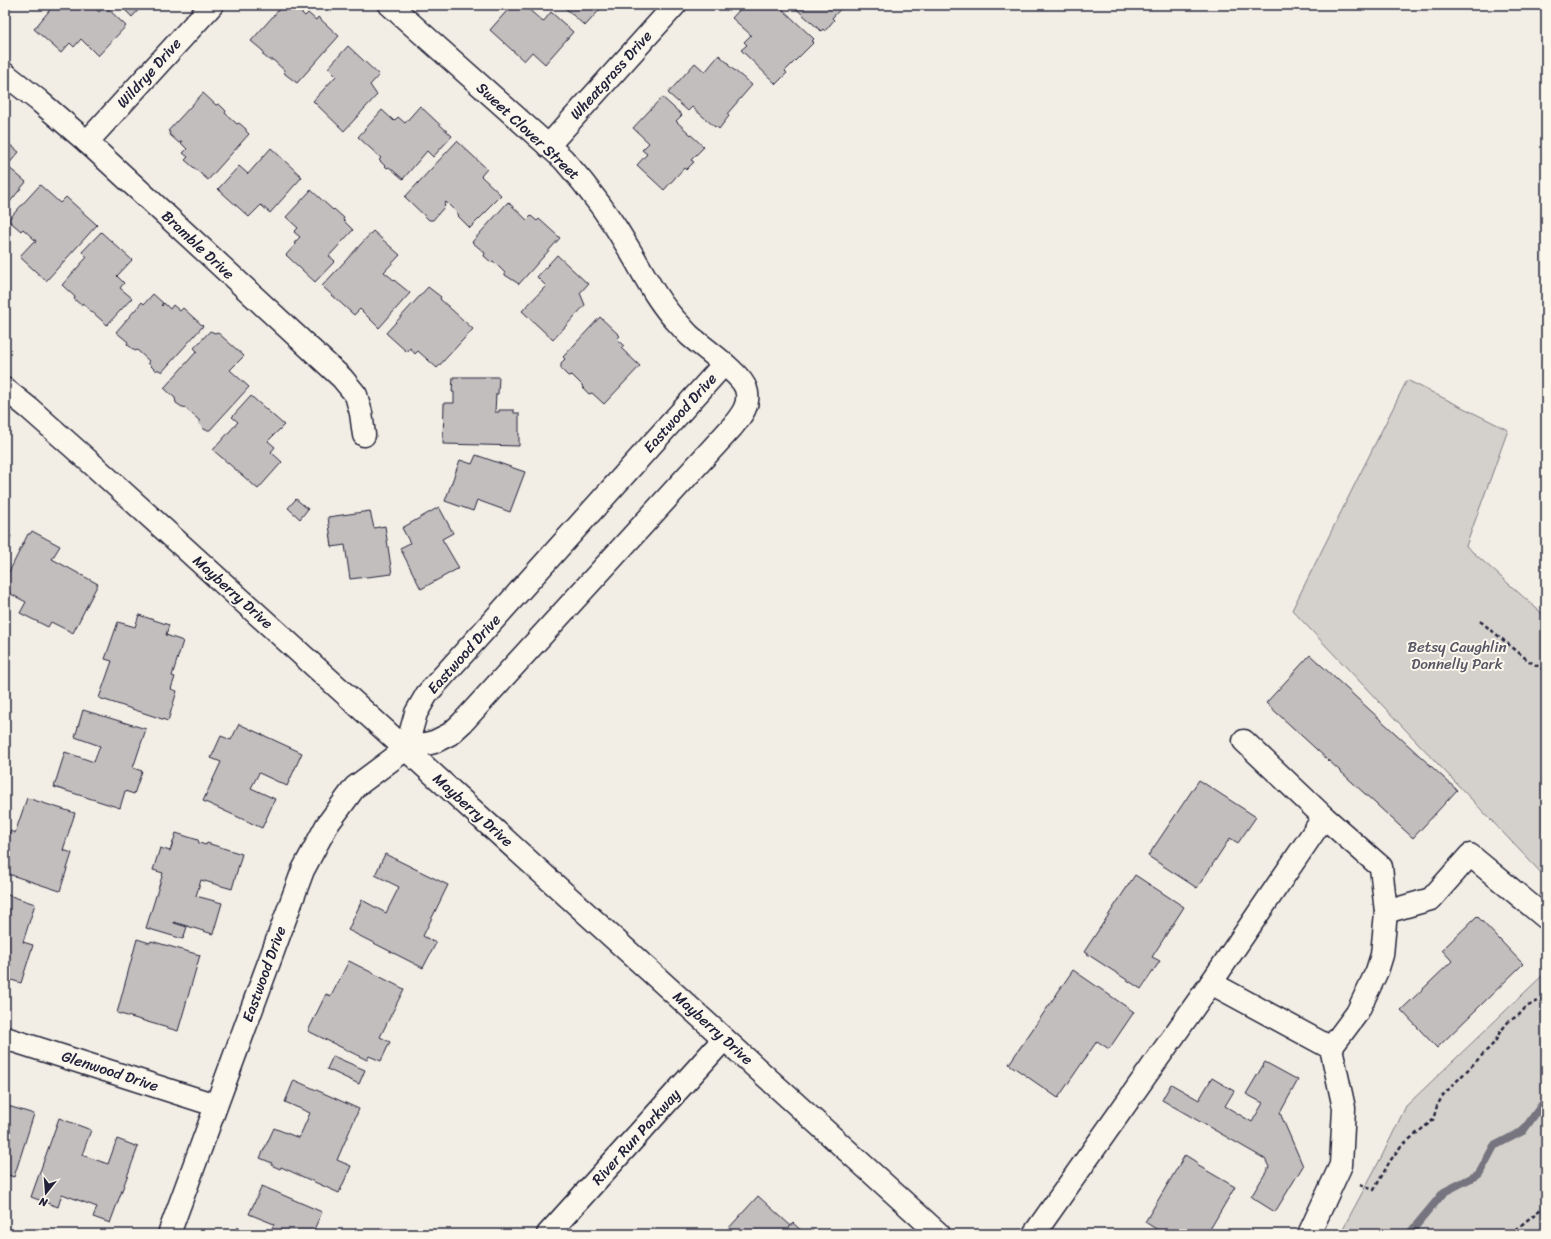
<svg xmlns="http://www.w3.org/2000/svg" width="1551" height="1239" font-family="Sriracha,sans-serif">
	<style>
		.green { fill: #d4d1cc; stroke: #7b7a84 }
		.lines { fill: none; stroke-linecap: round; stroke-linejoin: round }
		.stream { stroke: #76747f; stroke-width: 8 }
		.building { fill: #c2bebe; stroke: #22223b }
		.minor-casing { stroke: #22223b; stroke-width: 25 }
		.major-casing { stroke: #22223b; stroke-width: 25 }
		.path { stroke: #22223b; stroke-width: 2.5; stroke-dasharray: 4 3; stroke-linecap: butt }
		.minor { stroke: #fbf7ec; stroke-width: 22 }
		.major { stroke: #fbf7ec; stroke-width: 22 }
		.labels { text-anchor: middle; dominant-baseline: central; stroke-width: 4; stroke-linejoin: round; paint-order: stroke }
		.street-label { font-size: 15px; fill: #22223b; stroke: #fbf7ec }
		.park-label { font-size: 15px; fill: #575766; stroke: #fbf7ec }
	</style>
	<rect width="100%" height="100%" fill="#f2eee5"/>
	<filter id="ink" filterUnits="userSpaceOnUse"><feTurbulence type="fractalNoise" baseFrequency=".025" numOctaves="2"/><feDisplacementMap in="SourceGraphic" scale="8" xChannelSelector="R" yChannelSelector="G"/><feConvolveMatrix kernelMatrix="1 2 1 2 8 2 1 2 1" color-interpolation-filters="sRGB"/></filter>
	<g filter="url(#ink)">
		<g class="green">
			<path d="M 1407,380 L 1508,430 L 1466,546 L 1546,617 L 1546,878 L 1292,610 Z"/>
			<path d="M 1546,972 L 1546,1234 L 1340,1234 L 1382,1156 L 1406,1106 Z"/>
		</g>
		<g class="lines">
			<path class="stream" d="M 1409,1234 L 1444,1192 L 1479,1174 L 1494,1146 L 1523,1131 L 1546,1099"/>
		</g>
		<g class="building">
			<path d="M 54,5 L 92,5 L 99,12 L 105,6 L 126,26 L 98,56 L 81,39 L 74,47 L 70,43 L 61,53 L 34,29 Z"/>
			<path d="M 120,5 L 143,5 L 132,17 Z"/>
			<path d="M 283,5 L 293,5 L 305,16 L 308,13 L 316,20 L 318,17 L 339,36 L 297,83 L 285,74 L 284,70 L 273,60 L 269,60 L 263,55 L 263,51 L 251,41 Z"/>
			<path d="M 512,5 L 524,5 L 543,22 L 551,12 L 573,32 L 545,64 L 532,52 L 524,61 L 490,30 Z"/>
			<path d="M 567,5 L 604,5 L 585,26 L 564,7 Z"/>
			<path d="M 744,5 L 778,5 L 814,39 L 812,41 L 814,42 L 785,71 L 787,73 L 776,84 L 741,50 L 747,45 L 744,42 L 751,35 L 732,18 Z"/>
			<path d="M 792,5 L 844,5 L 832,18 L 834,20 L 825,31 L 823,29 L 821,31 Z"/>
			<path d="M 348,46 L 379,75 L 370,85 L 377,95 L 344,131 L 313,101 L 336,76 L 328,68 Z"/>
			<path d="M 719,55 L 729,64 L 728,65 L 752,85 L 727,114 L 729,116 L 719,129 L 716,126 L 715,127 L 692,107 L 688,111 L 668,93 L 695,63 L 705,72 Z"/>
			<path d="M 203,93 L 216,105 L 219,104 L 226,111 L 225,113 L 237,124 L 239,123 L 246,129 L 246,131 L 249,134 L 208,180 L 185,160 L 188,157 L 183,153 L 187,149 L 181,143 L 182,141 L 179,143 L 169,134 L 170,132 L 168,131 Z"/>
			<path d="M 662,97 L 682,115 L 676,121 L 704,147 L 691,160 L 694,162 L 686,170 L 684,168 L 664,190 L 637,165 L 647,154 L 642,150 L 649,143 L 633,128 Z"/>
			<path d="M 420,106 L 452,136 L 433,157 L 427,151 L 403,179 L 389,167 L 387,168 L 379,160 L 381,158 L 358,137 L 382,110 L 394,121 L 398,117 L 405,123 Z"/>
			<path d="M 5,141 L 19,152 L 7,166 L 26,182 L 5,208 Z"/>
			<path d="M 457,141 L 487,169 L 481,176 L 501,195 L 488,208 L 489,209 L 470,228 L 458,216 L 459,215 L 446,202 L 444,204 L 445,206 L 433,220 L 429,220 L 405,197 Z"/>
			<path d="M 271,148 L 302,177 L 270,213 L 261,205 L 249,217 L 218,189 L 239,166 L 248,174 Z"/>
			<path d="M 40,185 L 60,203 L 66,197 L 97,225 L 46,281 L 21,258 L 20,256 L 33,242 L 35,243 L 36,241 L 23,229 L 21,231 L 8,220 Z"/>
			<path d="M 311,190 L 333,210 L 334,209 L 344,218 L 343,220 L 353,230 L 329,256 L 335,261 L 315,282 L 286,255 L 296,244 L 294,243 L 300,237 L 294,232 L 298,228 L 286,217 Z"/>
			<path d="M 508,202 L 527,220 L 531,216 L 537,221 L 539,219 L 560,238 L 519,284 L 505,275 L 505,273 L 493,261 L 491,262 L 484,256 L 485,253 L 472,242 Z"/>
			<path d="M 373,231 L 400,255 L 384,272 L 410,293 L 379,328 L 360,309 L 354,315 L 322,286 Z"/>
			<path d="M 101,232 L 132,260 L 117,276 L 124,283 L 120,288 L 132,298 L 107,325 L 82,303 L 81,305 L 74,299 L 75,297 L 62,285 L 87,257 L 82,252 Z"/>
			<path d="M 557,255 L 588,284 L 580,293 L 585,305 L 553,340 L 522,311 L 546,286 L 537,277 Z"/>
			<path d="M 428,287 L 441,297 L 440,299 L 473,329 L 437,368 L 418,351 L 415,354 L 410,348 L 407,352 L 386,333 Z"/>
			<path d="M 153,294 L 163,303 L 161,305 L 162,306 L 164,303 L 170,309 L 173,305 L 180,311 L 183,308 L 203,326 L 162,372 L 159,370 L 155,370 L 148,363 L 149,361 L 137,350 L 135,351 L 127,344 L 128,342 L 116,332 L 142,302 L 144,304 Z"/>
			<path d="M 600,317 L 620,336 L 617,339 L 624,345 L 621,348 L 640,366 L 604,404 L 592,393 L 589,394 L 583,388 L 582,385 L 572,375 L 568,376 L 561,369 L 561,363 L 565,359 L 563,357 Z"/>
			<path d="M 210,331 L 215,333 L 217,332 L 244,356 L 230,370 L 249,387 L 210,430 L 205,430 L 199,424 L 200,421 L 184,407 L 182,407 L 176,403 L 175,398 L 164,388 L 197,351 L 194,348 Z"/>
			<path d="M 453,377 L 499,377 L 498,394 L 496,394 L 495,412 L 499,412 L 499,410 L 514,410 L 514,413 L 519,413 L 519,446 L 443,444 L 444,403 L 454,403 L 454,392 L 452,392 Z"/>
			<path d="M 251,396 L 284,425 L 268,441 L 275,447 L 271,452 L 282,462 L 258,489 L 213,450 L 238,422 L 232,417 Z"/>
			<path d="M 476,455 L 525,472 L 510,512 L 477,500 L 473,511 L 445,501 L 460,460 L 472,464 Z"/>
			<path d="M 296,499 L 308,509 L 300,519 L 288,508 Z"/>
			<path d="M 439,507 L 453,533 L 442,539 L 459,568 L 421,589 L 400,548 L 410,543 L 402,528 Z"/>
			<path d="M 370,511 L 374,528 L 385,526 L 392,574 L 350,579 L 345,545 L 332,547 L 328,517 Z"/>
			<path d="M 32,531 L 60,546 L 52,559 L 98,584 L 73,633 L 51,622 L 48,627 L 20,613 L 26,602 L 5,591 L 5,580 L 28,534 L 30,534 Z"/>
			<path d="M 5,533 L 11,536 L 5,547 Z"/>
			<path d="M 139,615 L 169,625 L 166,635 L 183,641 L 172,676 L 175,677 L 171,689 L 177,691 L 168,721 L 99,698 L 112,661 L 105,659 L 118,622 L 135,627 Z"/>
			<path d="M 1310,655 L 1457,790 L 1413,838 L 1266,703 Z"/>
			<path d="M 83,710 L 146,729 L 133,768 L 142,771 L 134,794 L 125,791 L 120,808 L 54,787 L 65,752 L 94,762 L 100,746 L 75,737 Z"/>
			<path d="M 239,724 L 302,753 L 287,786 L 259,773 L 251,788 L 275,799 L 262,828 L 203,801 L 221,762 L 211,758 L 221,736 L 231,740 Z"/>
			<path d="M 1199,780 L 1256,817 L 1238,843 L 1230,838 L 1197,888 L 1148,856 Z"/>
			<path d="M 27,798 L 75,813 L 63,850 L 72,853 L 60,891 L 5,873 L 5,841 L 6,841 L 10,831 L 15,833 Z"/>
			<path d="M 176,833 L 198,840 L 199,843 L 206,845 L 207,843 L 242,854 L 232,889 L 201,880 L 196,896 L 222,903 L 213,934 L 174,922 L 174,923 L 187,927 L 183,939 L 146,928 L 163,873 L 153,870 L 160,848 L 170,851 Z"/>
			<path d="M 385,854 L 448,885 L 423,936 L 436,943 L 423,968 L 348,930 L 362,900 L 386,913 L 399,887 L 375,875 Z"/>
			<path d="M 1135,875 L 1184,907 L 1152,957 L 1160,961 L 1141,989 L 1084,952 Z"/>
			<path d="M 5,894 L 35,904 L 23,942 L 33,945 L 21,983 L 5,978 Z"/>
			<path d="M 1477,916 L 1523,964 L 1437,1048 L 1401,1010 L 1452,961 L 1442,950 Z"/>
			<path d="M 137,939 L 150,943 L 151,941 L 200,955 L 178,1031 L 117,1013 Z"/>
			<path d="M 349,961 L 404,989 L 380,1037 L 390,1042 L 381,1061 L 369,1056 L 367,1060 L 308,1031 L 326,994 L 331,996 Z"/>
			<path d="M 1073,970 L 1134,1012 L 1109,1049 L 1097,1041 L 1058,1098 L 1009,1064 Z"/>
			<path d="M 333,1056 L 365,1070 L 359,1084 L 327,1069 Z"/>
			<path d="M 1265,1062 L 1298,1080 L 1280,1113 L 1303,1166 L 1275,1212 L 1251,1197 L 1269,1167 L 1265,1159 L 1162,1100 L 1171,1084 L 1199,1100 L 1212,1078 L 1234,1091 L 1225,1106 L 1252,1122 L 1263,1103 L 1246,1094 Z"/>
			<path d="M 294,1080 L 359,1109 L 337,1160 L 351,1166 L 339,1193 L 281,1167 L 280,1169 L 271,1165 L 272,1163 L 260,1158 L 274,1128 L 299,1138 L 310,1113 L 285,1102 Z"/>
			<path d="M 5,1105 L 34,1114 L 14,1177 L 5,1174 Z"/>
			<path d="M 59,1118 L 91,1130 L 82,1155 L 108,1164 L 117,1139 L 138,1147 L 110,1223 L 93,1217 L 97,1207 L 62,1194 L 58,1207 L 31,1197 Z"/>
			<path d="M 1185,1155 L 1198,1163 L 1197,1165 L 1235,1187 L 1209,1231 L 1214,1234 L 1164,1234 L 1145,1222 Z"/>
			<path d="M 262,1186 L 322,1212 L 312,1234 L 269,1234 L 274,1224 L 249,1214 Z"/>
			<path d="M 758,1196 L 791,1226 L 784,1234 L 732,1234 L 727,1230 Z"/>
			<path d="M 793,1223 L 805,1234 L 784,1234 Z"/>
			<path d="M 238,1227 L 254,1234 L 235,1234 Z"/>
		</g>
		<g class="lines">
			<g class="minor-casing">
				<g id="minor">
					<path d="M 5,74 L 38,100 L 87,142 L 342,378 L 356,395 L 361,413 L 364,435"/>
					<path d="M 87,142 L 212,5"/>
					<path d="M 548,146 L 675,5"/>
					<path d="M 1244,741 L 1324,817"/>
					<path d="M 406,749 L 416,713 L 427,694 L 724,364"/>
					<path d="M 1386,912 L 1431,899 L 1470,855 L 1546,918"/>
					<path d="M 1211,983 L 1331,1048"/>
					<path d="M 5,1038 L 215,1105"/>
					<path d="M 170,1231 L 303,870 L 327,825 L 355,787 L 406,749 L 434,742 L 450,734 L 462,723 L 732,427 C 741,416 751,404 746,389 C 742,374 702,347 689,335 C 685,331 681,326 677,322 C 658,302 646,278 632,254 C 612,219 589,188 563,159 L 390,5"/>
					<path d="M 548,1234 L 724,1039"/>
					<path d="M 1034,1234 L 1211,983 L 1324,817 L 1381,867 L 1386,912 L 1382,955 L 1377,971 L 1357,1013 L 1331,1048 L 1344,1108 L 1341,1165 L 1309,1234"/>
				</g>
			</g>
			<g class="major-casing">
				<path id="major" d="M 5,389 L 30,409 L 91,463 L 939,1234"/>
			</g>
			<g class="path">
				<path d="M 1480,621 L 1529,661 L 1546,671"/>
				<path d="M 1360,1185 L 1374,1190 L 1390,1161 L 1401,1146 L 1433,1120 L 1437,1106 L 1443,1095 L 1495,1042 L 1500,1032 L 1509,1021 L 1519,1015 L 1526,1007 L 1546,997"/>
				<path d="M 1510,1234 L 1546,1205"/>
			</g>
			<use href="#minor" class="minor"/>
			<use href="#major" class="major"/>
		</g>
	</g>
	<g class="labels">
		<g class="street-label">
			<text transform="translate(149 73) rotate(-48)">Wildrye Drive</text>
			<text transform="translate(611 75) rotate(-48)">Wheatgrass Drive</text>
			<text transform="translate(528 131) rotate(43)">Sweet Clover Street</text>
			<text transform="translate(198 245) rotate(43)">Bramble Drive</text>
			<text transform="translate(680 413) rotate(-48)">Eastwood Drive</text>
			<text transform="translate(233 592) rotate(42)">Mayberry Drive</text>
			<text transform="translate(464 654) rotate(-48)">Eastwood Drive</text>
			<text transform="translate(473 810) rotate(42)">Mayberry Drive</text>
			<text transform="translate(264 974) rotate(-70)">Eastwood Drive</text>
			<text transform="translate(713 1028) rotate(42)">Mayberry Drive</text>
			<text transform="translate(110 1071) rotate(18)">Glenwood Drive</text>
			<text transform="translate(636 1137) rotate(-48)">River Run Parkway</text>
		</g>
		<g class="park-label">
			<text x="1457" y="647">Betsy Caughlin<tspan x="1457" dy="17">Donnelly Park</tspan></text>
		</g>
	</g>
	<rect width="1551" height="1239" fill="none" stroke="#fbf7ec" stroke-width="20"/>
	<rect x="10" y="10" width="1531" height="1219" fill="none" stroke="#22223b" stroke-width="1.5" filter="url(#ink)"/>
	<g transform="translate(46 1193) rotate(197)" stroke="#fbf7ec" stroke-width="3" paint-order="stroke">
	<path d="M0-3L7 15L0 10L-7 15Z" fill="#22223b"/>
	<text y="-6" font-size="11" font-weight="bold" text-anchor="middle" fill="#22223b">N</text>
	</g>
</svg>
